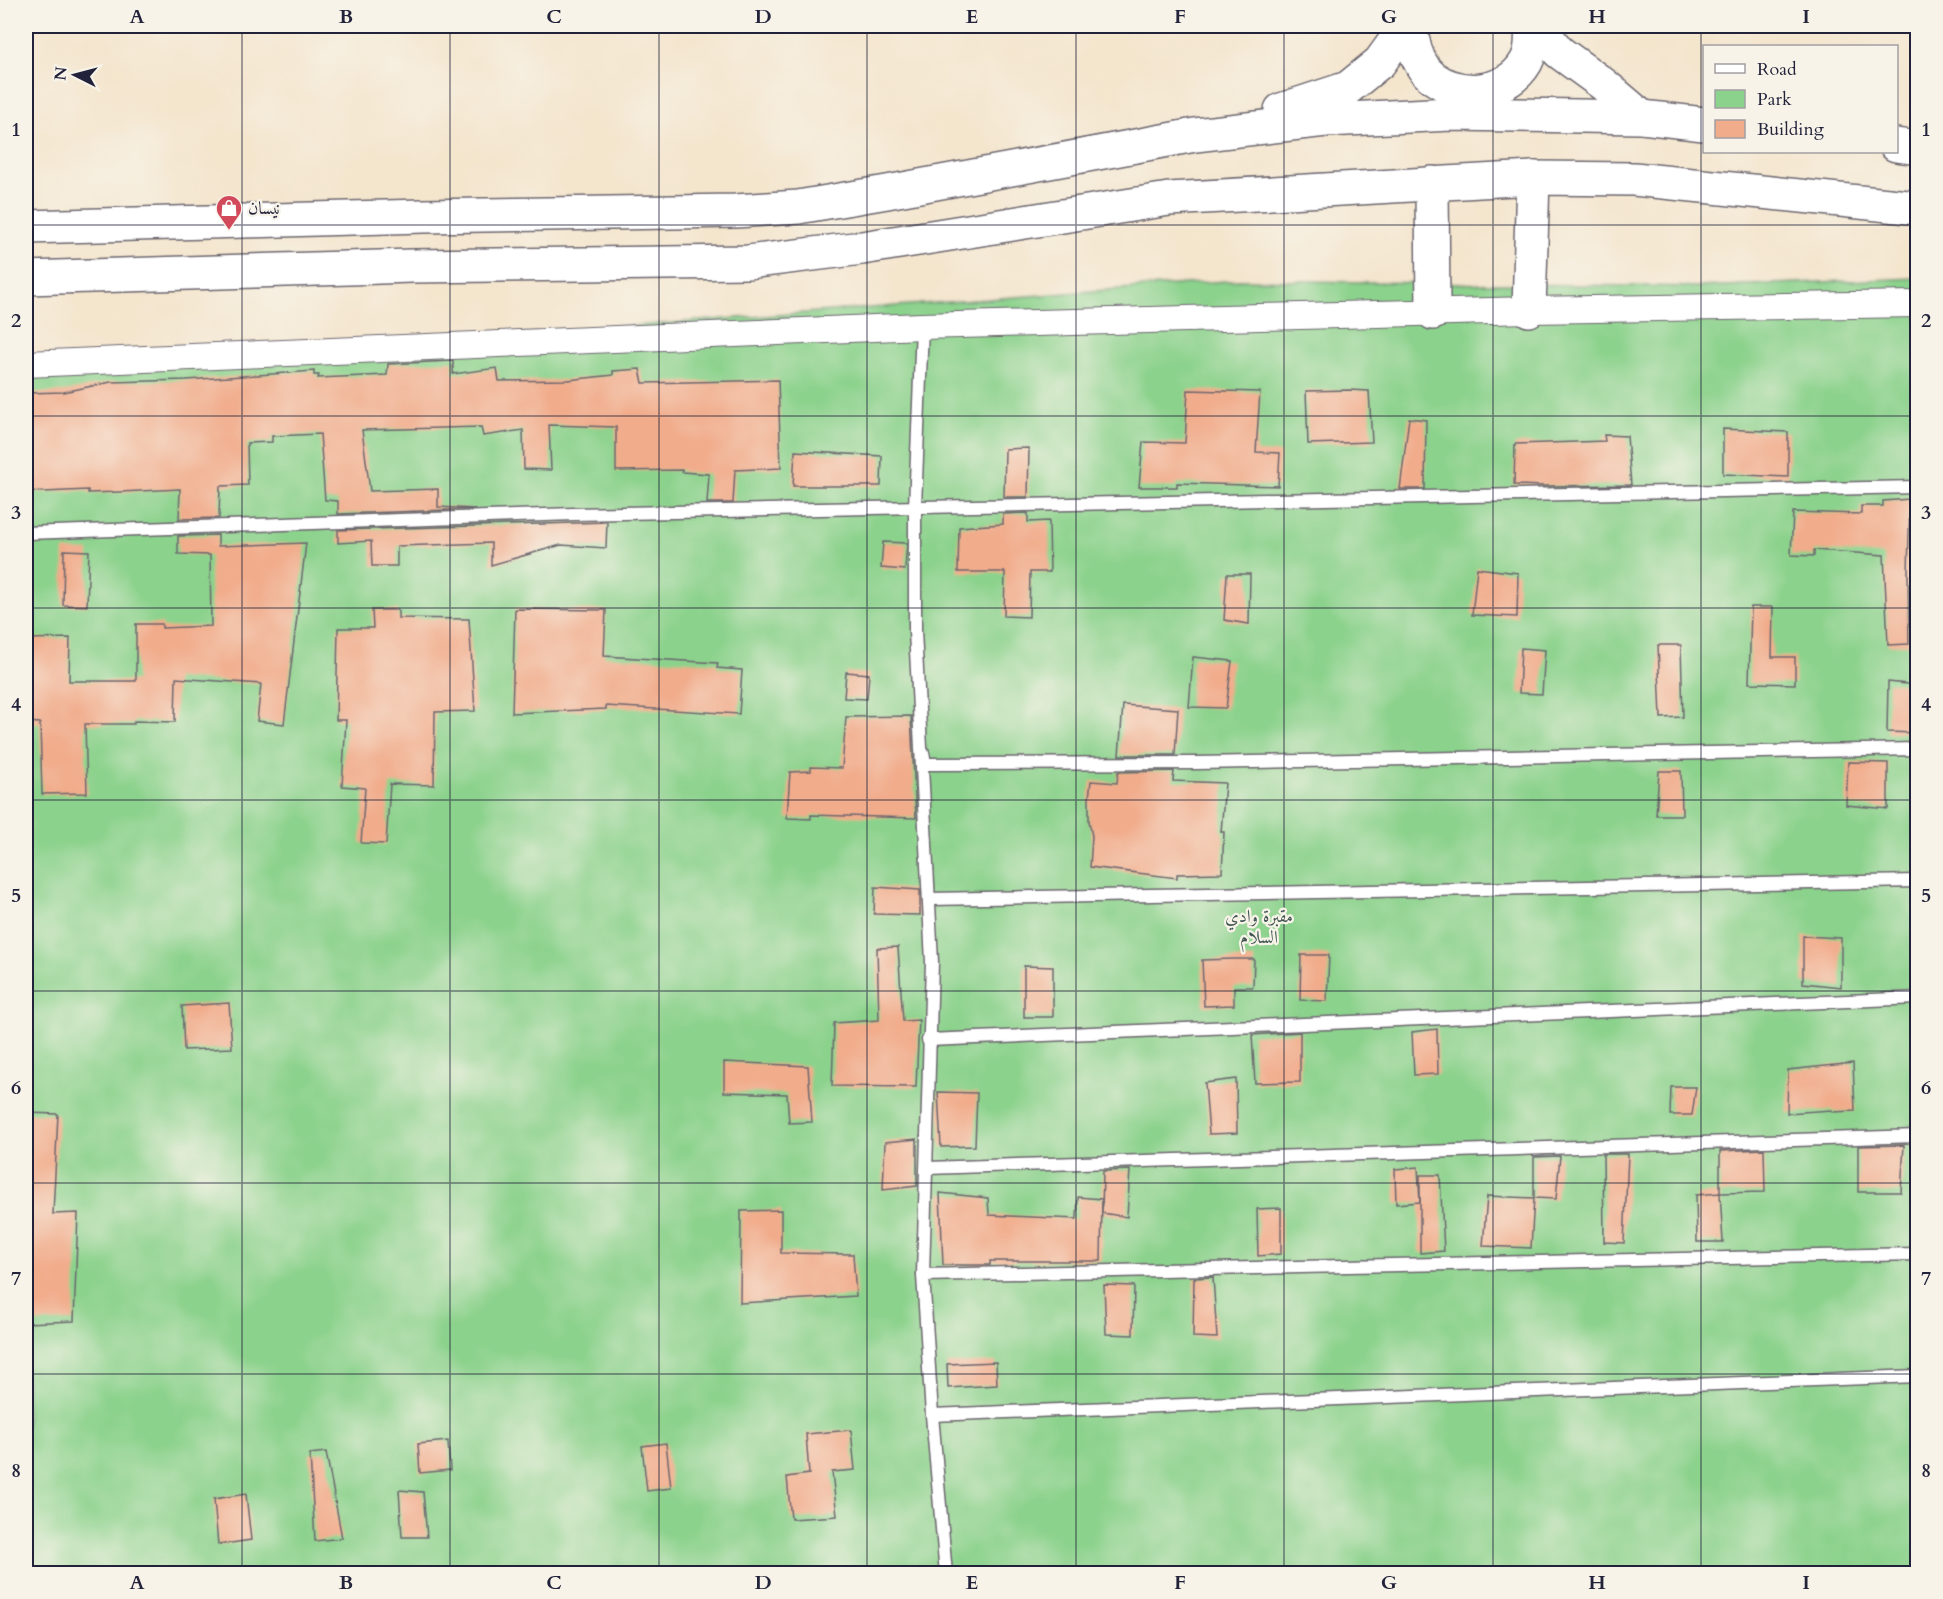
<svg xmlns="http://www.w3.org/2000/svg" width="1943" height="1599" font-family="Cardo,Amiri,serif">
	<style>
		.green { fill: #8bd28c; stroke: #567a64; stroke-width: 1.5 }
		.building { fill: #f1ac8b }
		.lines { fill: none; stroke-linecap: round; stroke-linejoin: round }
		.lane-casing { stroke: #6c666e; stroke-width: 15 }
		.street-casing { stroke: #6c666e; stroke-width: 28 }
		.secondary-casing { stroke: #6c666e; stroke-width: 36 }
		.lane { stroke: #fff; stroke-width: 12 }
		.street { stroke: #fff; stroke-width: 26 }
		.secondary { stroke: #fff; stroke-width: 33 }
		.grid { fill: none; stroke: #22223b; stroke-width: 1.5; stroke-opacity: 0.55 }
		.labels { text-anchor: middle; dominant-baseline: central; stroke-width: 4.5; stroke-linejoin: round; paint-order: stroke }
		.poi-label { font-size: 18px; fill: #22223b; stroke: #f7f3e8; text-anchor: start }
		.park-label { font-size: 18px; fill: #425753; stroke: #f7f3e8 }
		.neatline { fill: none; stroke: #22223b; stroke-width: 2 }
		.grid-label { font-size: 20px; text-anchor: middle; font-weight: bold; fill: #22223b }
	</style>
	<rect width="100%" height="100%" fill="#f7f3e8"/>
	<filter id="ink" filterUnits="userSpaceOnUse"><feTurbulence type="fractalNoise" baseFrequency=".0167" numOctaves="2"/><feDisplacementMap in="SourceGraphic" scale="12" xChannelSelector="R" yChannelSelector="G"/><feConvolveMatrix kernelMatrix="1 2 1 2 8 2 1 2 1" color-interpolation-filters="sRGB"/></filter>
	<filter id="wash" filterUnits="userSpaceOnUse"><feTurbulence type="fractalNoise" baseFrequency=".008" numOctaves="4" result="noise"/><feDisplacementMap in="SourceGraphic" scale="24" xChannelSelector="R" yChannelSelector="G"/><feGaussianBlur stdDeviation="1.35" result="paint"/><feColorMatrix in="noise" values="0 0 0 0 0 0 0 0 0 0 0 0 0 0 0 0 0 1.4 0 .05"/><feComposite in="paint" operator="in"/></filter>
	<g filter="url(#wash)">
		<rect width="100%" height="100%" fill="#f4e5cd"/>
		<path class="green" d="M 1917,278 L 1917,1573 L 26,1574 L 26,372 L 1239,280 L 1699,287 Z"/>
		<g id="blocks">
			<g class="building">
				<path d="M 453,361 L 453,374 L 497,368 L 499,381 L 568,380 L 613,375 L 613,371 L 640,369 L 643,383 L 778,380 L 781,468 L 735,470 L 733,503 L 707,503 L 709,474 L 682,472 L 682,470 L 616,471 L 616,427 L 549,425 L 551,470 L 524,469 L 523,430 L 483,436 L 481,427 L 362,430 L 370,491 L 438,489 L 438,507 L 476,509 L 338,514 L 338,501 L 325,500 L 320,434 L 272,436 L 272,442 L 247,443 L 248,485 L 220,486 L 219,518 L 179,519 L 180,489 L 120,492 L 88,493 L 88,490 L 44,492 L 26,491 L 26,393 L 64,392 L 111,382 L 187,380 L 314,371 L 314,375 L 319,375 L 318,378 L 387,375 L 388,364 Z"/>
				<path d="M 1188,390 L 1260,392 L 1256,452 L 1280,453 L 1278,486 L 1177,483 L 1177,487 L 1139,487 L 1143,442 L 1185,443 Z"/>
				<path d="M 1349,390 L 1369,391 L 1372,442 L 1308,444 L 1306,391 Z"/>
				<path d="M 1409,418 L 1426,420 L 1425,489 L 1400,489 Z"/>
				<path d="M 1723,429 L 1788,432 L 1788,477 L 1723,474 Z"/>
				<path d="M 1604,435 L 1627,436 L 1631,485 L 1544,486 L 1514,485 L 1515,444 L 1605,441 Z"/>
				<path d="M 1029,448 L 1028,497 L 1004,497 L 1005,449 Z"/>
				<path d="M 795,451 L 882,456 L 881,486 L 793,486 Z"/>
				<path d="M 1910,499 L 1908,572 L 1909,644 L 1888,645 L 1884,555 L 1814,550 L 1814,556 L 1791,555 L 1793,512 L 1861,514 L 1861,506 L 1883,506 L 1883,501 Z"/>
				<path d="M 1028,513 L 1028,522 L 1049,521 L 1050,572 L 1030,572 L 1029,617 L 1004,616 L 1005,572 L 958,572 L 959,527 L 1003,524 L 1003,514 Z"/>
				<path d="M 607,522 L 606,548 L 561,545 L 491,565 L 491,543 L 397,546 L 397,566 L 372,566 L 371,541 L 338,543 L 338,530 Z"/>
				<path d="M 218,535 L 218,546 L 306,543 L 284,724 L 257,721 L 261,684 L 176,678 L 175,722 L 134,721 L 134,724 L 85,724 L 87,793 L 42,794 L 40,723 L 26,722 L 26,639 L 70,638 L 69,681 L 136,681 L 136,624 L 162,624 L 162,628 L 211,626 L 210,555 L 178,554 L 178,536 Z"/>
				<path d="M 883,542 L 907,543 L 905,570 L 881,568 Z"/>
				<path d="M 64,550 L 89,551 L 87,606 L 63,605 Z"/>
				<path d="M 1477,568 L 1518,573 L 1517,617 L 1472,615 Z"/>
				<path d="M 1227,574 L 1250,574 L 1249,624 L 1224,620 Z"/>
				<path d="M 1751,607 L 1773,607 L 1772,657 L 1795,657 L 1795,684 L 1749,683 Z"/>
				<path d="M 515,609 L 606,610 L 604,656 L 718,663 L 717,668 L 742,670 L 739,714 L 606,706 L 606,709 L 512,713 Z"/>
				<path d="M 372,610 L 398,610 L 398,618 L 469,619 L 475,711 L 435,712 L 434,785 L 390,784 L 386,844 L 361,843 L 365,788 L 342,786 L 346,720 L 336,720 L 338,628 L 373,628 Z"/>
				<path d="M 1658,645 L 1681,645 L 1683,717 L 1661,718 Z"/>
				<path d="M 1521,648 L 1545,650 L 1542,694 L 1519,693 Z"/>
				<path d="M 1193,657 L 1232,661 L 1226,708 L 1189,707 Z"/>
				<path d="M 846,672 L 869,674 L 867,699 L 844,698 Z"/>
				<path d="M 1888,682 L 1917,685 L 1917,733 L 1887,732 Z"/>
				<path d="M 1123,705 L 1178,709 L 1175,755 L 1119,755 Z"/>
				<path d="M 911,716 L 916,818 L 811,815 L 811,819 L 787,818 L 790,772 L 811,771 L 811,767 L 842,768 L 846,717 Z"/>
				<path d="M 1848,762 L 1888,763 L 1888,809 L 1846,805 Z"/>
				<path d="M 1174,771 L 1173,781 L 1225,783 L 1221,832 L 1224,832 L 1222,873 L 1177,874 L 1177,878 L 1090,867 L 1092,836 L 1089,821 L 1089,798 L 1091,781 L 1117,783 L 1118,772 Z"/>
				<path d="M 1659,771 L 1681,771 L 1682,815 L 1656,815 Z"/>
				<path d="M 875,887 L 920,890 L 920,915 L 874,914 Z"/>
				<path d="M 1803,936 L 1841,938 L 1841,987 L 1803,983 Z"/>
				<path d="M 898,947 L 903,1021 L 919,1020 L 916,1087 L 832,1086 L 834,1023 L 879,1020 L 877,948 Z"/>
				<path d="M 1301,955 L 1329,955 L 1327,1001 L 1300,1000 Z"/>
				<path d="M 1234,959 L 1254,959 L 1253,987 L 1234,987 L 1234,1005 L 1204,1006 L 1202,960 Z"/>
				<path d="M 1024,966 L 1053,967 L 1053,1017 L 1024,1017 Z"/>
				<path d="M 229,1003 L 232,1048 L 184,1050 L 182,1006 Z"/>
				<path d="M 1437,1029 L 1438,1074 L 1414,1075 L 1412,1032 Z"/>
				<path d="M 1300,1032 L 1300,1082 L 1255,1083 L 1252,1035 Z"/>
				<path d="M 724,1062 L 808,1066 L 812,1122 L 789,1123 L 787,1094 L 724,1092 Z"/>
				<path d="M 1853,1063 L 1855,1111 L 1832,1112 L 1832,1110 L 1787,1113 L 1788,1070 Z"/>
				<path d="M 1236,1079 L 1237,1133 L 1209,1134 L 1205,1083 Z"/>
				<path d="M 1671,1087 L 1696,1087 L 1692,1115 L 1670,1115 Z"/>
				<path d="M 938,1092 L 977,1093 L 975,1146 L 941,1147 Z"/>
				<path d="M 26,1113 L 58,1114 L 53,1214 L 78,1213 L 74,1321 L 26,1323 Z"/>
				<path d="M 917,1139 L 917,1186 L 883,1190 L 885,1142 Z"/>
				<path d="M 1904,1145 L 1901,1192 L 1858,1192 L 1858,1146 Z"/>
				<path d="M 1764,1149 L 1765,1192 L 1720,1193 L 1720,1151 Z"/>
				<path d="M 1603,1154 L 1628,1154 L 1624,1243 L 1604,1242 Z"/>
				<path d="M 1560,1156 L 1556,1199 L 1534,1198 L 1534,1157 Z"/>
				<path d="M 1418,1167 L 1420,1202 L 1396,1204 L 1395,1169 Z"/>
				<path d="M 1130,1170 L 1127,1217 L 1102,1213 L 1103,1171 Z"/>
				<path d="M 1420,1175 L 1440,1175 L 1444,1251 L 1420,1253 Z"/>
				<path d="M 940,1193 L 988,1198 L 989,1215 L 1077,1219 L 1078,1197 L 1102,1199 L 1101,1261 L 990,1261 L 990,1265 L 943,1265 Z"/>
				<path d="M 1720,1193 L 1723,1242 L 1697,1242 L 1696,1195 Z"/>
				<path d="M 1487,1196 L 1534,1198 L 1531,1248 L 1483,1246 Z"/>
				<path d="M 1281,1208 L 1281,1254 L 1258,1256 L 1257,1209 Z"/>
				<path d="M 781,1210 L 781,1253 L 853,1254 L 856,1296 L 740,1303 L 741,1211 Z"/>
				<path d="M 1213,1277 L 1217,1338 L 1193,1337 L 1194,1278 Z"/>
				<path d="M 1104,1285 L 1134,1286 L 1133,1335 L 1106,1334 Z"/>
				<path d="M 996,1362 L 997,1385 L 948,1388 L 947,1364 Z"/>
				<path d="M 851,1430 L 855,1470 L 832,1472 L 837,1516 L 791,1519 L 787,1477 L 809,1474 L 806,1434 Z"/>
				<path d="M 448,1441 L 450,1470 L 420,1473 L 418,1444 Z"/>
				<path d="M 666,1443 L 671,1488 L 647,1491 L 642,1446 Z"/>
				<path d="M 326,1452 L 342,1538 L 315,1541 L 310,1454 Z"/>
				<path d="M 399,1490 L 423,1492 L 427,1537 L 402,1537 Z"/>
				<path d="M 246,1494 L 251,1540 L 218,1545 L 214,1499 Z"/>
			</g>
		</g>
	</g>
	<g filter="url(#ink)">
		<use href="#blocks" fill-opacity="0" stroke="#6c666e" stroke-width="1.5"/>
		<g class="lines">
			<g class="lane-casing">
				<g id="lane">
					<path d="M 922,326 L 915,507 L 915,631 L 932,962 L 923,1275 L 932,1415 L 946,1574"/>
					<path d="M 26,533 L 574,514 L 1918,487"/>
					<path d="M 923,753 L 925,764 L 1197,763 L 1918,749"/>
					<path d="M 930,899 L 1918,881"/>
					<path d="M 928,1040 L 1918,998"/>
					<path d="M 927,1168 L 1918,1136"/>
					<path d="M 923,1275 L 1918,1254"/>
					<path d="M 932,1415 L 1918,1376"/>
				</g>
			</g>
			<g class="street-casing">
				<path id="street" d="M 26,364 L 922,326 L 1529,310 L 1918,304"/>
			</g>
			<g class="secondary-casing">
				<g id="secondary">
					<path d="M 1411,26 C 1412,40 1416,58 1425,70 C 1451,100 1506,97 1526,62 C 1532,51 1532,38 1531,26"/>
					<path d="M 1538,26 L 1559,52 L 1603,84 L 1642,117"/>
					<path d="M 1281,110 L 1348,88 L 1380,62 L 1406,26"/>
					<path d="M 1896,145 L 1918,148"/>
					<path d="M 1432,183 L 1433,313"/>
					<path d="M 26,227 L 423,216 L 735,211 L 798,207 L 887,192 L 1195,135 L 1326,120 L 1451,114 L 1642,117 L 1704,124"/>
					<path d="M 26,278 L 412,266 L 748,262 L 862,248 L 1169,199 L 1533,178 L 1634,179 L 1918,208"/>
					<path d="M 1529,310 L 1533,178"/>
				</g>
			</g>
			<use href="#lane" class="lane"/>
			<use href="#street" class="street"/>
			<use href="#secondary" class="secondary"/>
		</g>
	</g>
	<path class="grid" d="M 242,26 L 242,1574M 450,26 L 450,1574M 659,26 L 659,1574M 867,26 L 867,1574M 1076,26 L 1076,1574M 1284,26 L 1284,1574M 1493,26 L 1493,1574M 1701,26 L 1701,1574M 26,225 L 1918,225M 26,416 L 1918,416M 26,608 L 1918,608M 26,800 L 1918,800M 26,991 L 1918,991M 26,1183 L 1918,1183M 26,1374 L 1918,1374"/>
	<defs>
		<g id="shop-pin" transform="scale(1.35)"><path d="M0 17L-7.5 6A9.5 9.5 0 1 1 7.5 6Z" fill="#d1495b" stroke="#f7f3e8"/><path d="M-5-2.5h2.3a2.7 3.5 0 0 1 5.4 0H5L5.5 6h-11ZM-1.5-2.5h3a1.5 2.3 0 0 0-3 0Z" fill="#fff"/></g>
	</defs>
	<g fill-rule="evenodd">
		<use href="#shop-pin" x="229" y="208"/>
	</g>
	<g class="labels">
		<g class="poi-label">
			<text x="248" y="208">نيسان</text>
		</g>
		<g class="park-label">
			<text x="1259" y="916">مقبرة وادي<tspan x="1259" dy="21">السلام</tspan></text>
		</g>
	</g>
	<rect width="1943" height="1599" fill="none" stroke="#f7f3e8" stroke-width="66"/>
	<rect x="1703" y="45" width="195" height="108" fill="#f7f3e8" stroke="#a29fa3" stroke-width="1.5"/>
	<rect x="1715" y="64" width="30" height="9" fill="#ffffff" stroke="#a29fa3" stroke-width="1.5"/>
	<text x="1757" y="75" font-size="18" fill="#22223b">Road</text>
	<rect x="1715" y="90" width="30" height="18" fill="#8bd28c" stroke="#a29fa3" stroke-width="1.5"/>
	<text x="1757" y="105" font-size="18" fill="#22223b">Park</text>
	<rect x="1715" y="120" width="30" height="18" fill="#f1ac8b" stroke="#a29fa3" stroke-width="1.5"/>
	<text x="1757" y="135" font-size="18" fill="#22223b">Building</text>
	<g transform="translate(75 75) rotate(276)" stroke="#f7f3e8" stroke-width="4.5" paint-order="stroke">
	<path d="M0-4.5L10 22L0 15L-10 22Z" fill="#22223b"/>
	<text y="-9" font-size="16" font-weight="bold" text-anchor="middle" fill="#22223b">N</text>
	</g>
	<rect x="33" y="33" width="1877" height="1533" class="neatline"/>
	<g class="grid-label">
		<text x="137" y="23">A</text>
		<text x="346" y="23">B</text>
		<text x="554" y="23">C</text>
		<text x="763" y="23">D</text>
		<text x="972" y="23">E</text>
		<text x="1180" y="23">F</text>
		<text x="1389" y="23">G</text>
		<text x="1597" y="23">H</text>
		<text x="1806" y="23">I</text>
		<text x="16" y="136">1</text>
		<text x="1926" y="136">1</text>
		<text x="16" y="327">2</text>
		<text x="1926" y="327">2</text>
		<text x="16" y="519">3</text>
		<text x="1926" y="519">3</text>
		<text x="16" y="711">4</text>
		<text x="1926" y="711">4</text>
		<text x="16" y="902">5</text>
		<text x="1926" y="902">5</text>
		<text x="16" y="1094">6</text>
		<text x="1926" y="1094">6</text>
		<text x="16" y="1285">7</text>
		<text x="1926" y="1285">7</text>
		<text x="16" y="1477">8</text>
		<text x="1926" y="1477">8</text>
		<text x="137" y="1589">A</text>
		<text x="346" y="1589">B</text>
		<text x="554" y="1589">C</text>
		<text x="763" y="1589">D</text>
		<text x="972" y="1589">E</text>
		<text x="1180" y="1589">F</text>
		<text x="1389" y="1589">G</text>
		<text x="1597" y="1589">H</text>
		<text x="1806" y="1589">I</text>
	</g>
</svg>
